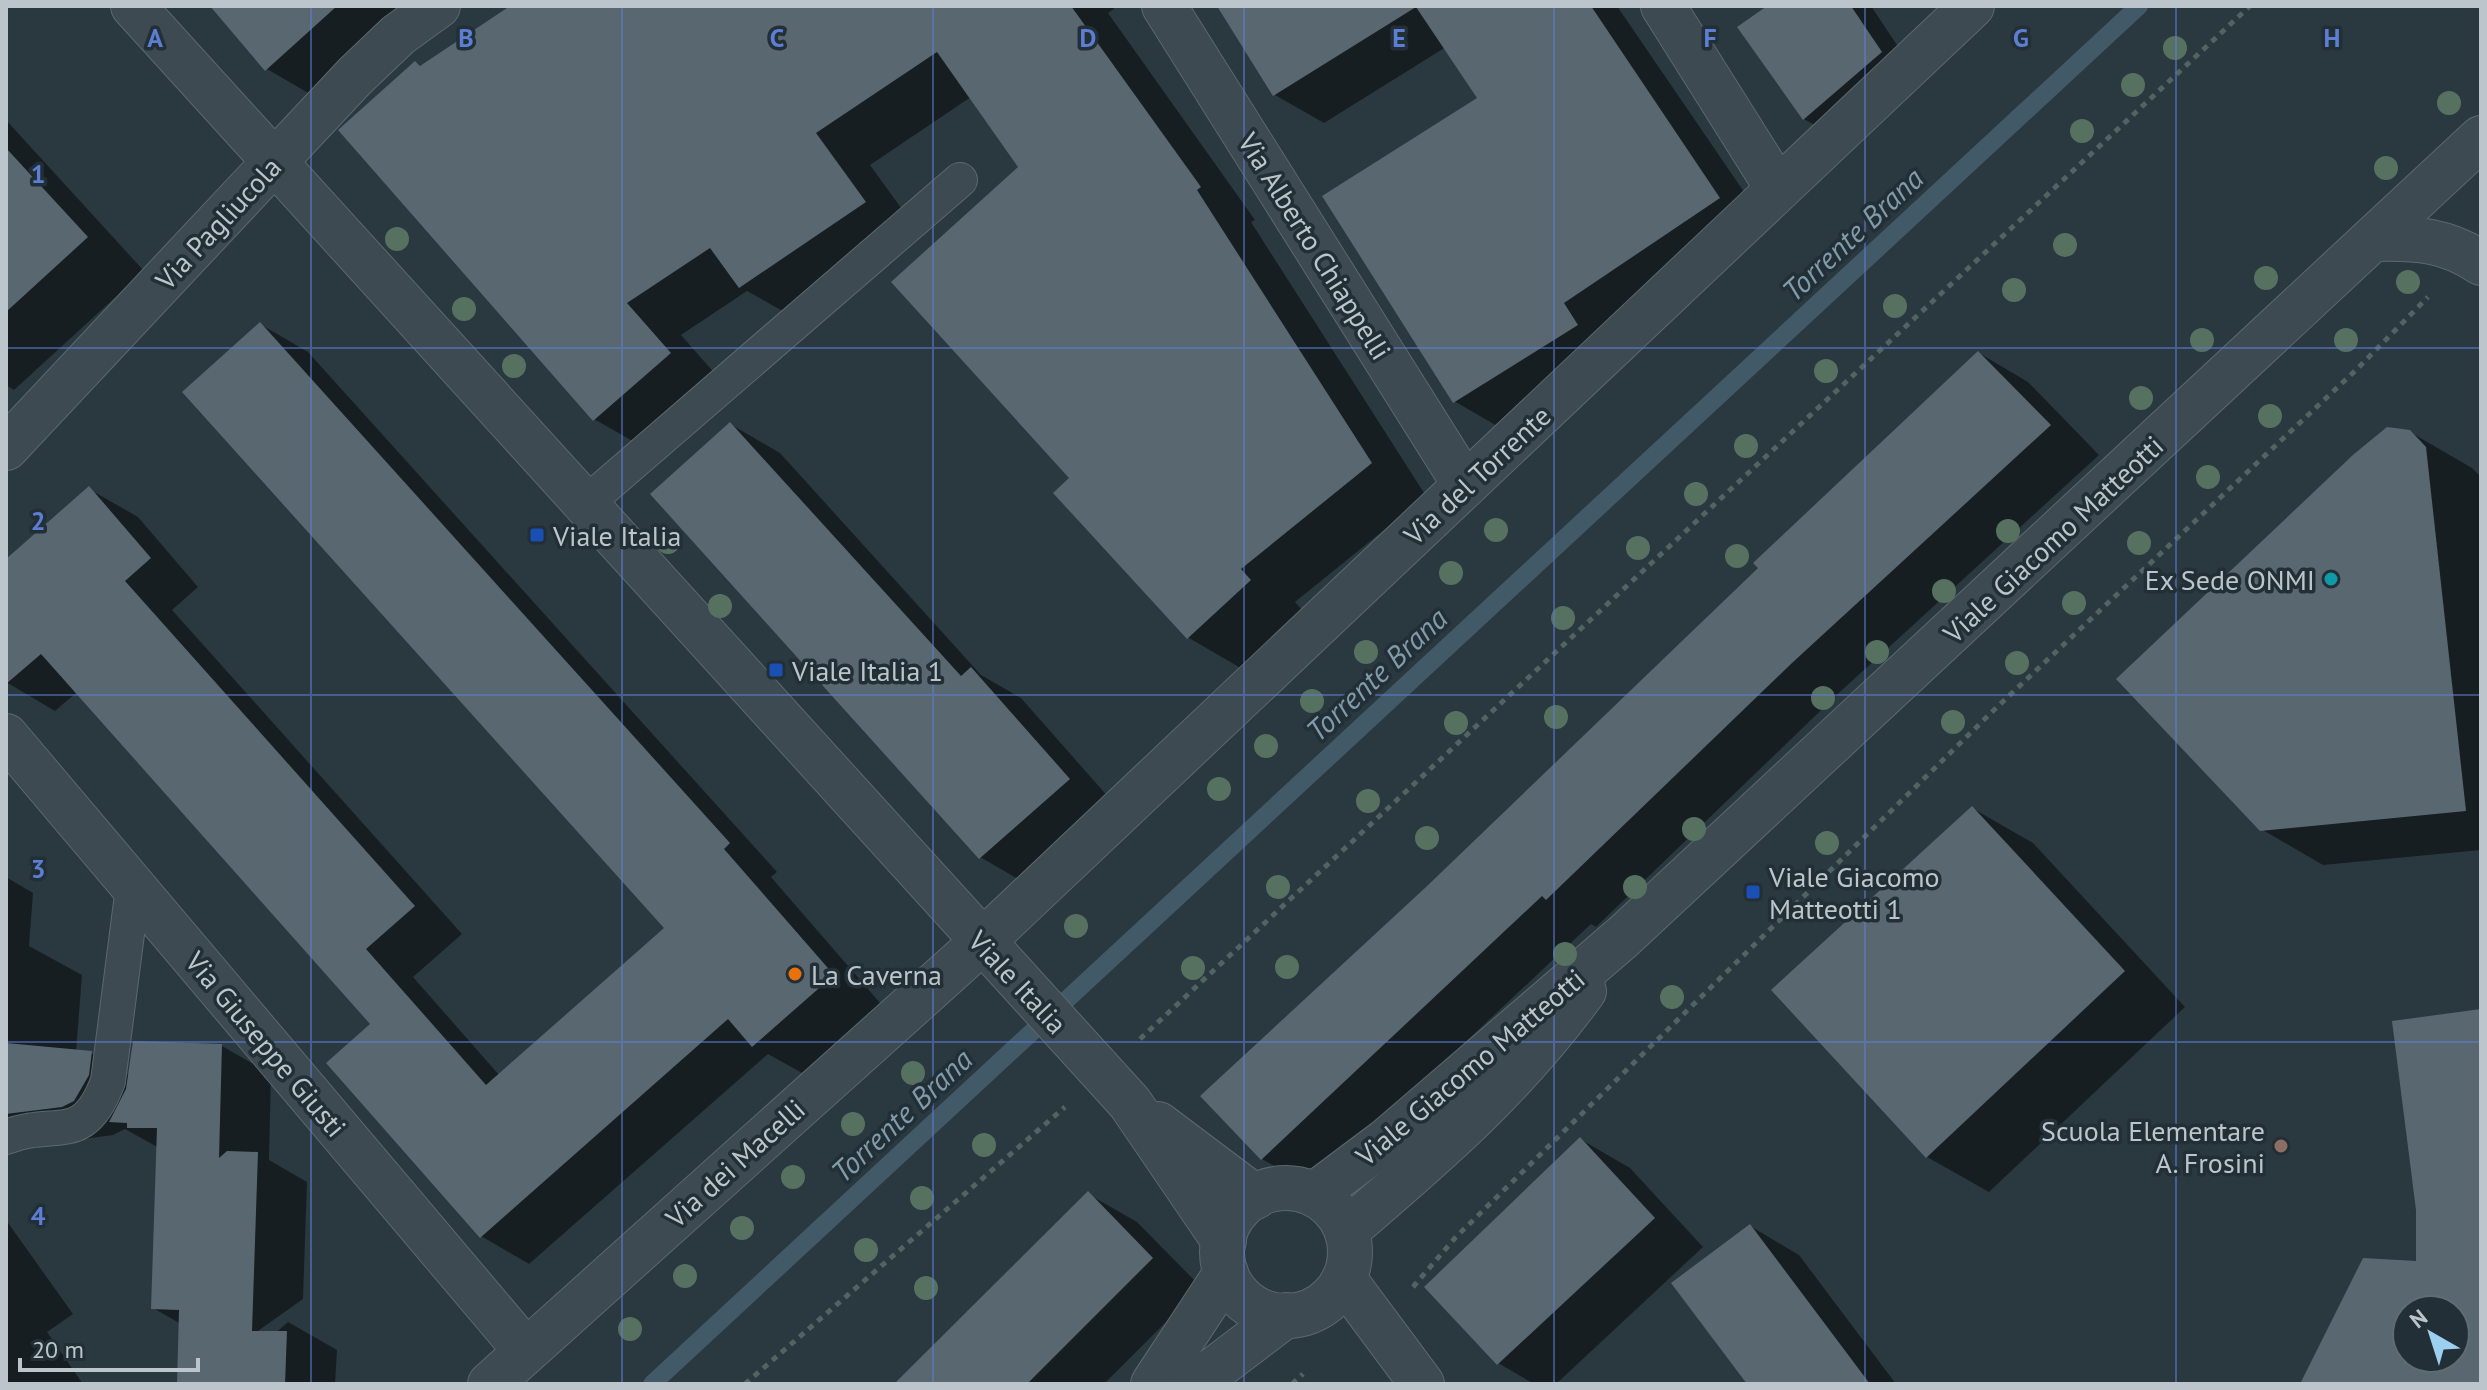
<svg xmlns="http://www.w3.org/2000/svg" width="2487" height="1390" font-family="'PT Sans',sans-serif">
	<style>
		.shadow { fill: #0007 }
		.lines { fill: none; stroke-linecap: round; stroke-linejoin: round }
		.stream { stroke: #425a67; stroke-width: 18 }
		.building { fill: #596870; fill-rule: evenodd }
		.service-casing { stroke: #5c686e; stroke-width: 36 }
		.minor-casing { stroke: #5c686e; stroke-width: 46 }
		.tertiary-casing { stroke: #5c686e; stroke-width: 46 }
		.path { stroke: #516462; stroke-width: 5; stroke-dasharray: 6 6; stroke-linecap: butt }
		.service { stroke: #3e4a51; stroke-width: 34 }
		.minor { stroke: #3e4a51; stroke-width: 44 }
		.tertiary { stroke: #3e4a51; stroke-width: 44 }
		.tree { fill: #577161 }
		.grid { fill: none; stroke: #5c7ed3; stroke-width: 2; stroke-opacity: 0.55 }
		.transit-dot { fill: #1a4fb4; stroke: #232f36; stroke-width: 3 }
		.culture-dot { fill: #0f9aa8; stroke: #232f36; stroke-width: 3 }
		.food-dot { fill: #e8710a; stroke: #232f36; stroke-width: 3 }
		.education-dot { fill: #8d6e63; stroke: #232f36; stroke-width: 3 }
		.labels { text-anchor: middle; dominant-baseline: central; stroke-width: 7; stroke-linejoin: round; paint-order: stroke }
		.street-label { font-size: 28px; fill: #bbc5cb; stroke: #232f36 }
		.poi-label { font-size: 28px; fill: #bbc5cb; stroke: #232f36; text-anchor: start }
		.water-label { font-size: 30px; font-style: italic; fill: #809baa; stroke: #232f36 }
		.grid-label { font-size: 26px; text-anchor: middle; font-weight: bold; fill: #5c7ed3; stroke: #232f36; stroke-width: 7; stroke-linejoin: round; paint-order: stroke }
	</style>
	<rect width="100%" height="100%" fill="#2a3940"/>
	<g class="shadow">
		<path d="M 213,6 L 423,6 L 327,104 L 267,69 Z"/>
		<path d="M 513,6 L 1113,6 L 1114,9 L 1108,13 L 1255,220 L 1251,222 L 1426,496 L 1295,602 L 1305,613 L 1244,670 L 1189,638 L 1056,493 L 1071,479 L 1021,167 L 971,97 L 870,165 L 920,234 L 795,318 L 747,291 L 681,335 L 725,385 L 650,451 L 594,419 L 416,63 L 422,67 Z"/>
		<path d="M 1220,6 L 1617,6 L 1768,227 L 1504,430 L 1454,401 L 1479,98 L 1446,47 L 1324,123 L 1275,95 Z"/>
		<path d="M 1771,6 L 1871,6 L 1915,72 L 1839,139 L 1804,119 L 1739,28 Z"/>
		<path d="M 6,120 L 144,271 L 14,390 L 6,385 Z"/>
		<path d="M 260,324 L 308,352 L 777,872 L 771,877 L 881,1004 L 802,1073 L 768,1054 L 529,1264 L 481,1236 L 373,1024 L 77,692 L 55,711 L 6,682 L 6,561 L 89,489 L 138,517 L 198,587 L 172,610 L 462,934 L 413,977 L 500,1076 L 667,928 Z"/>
		<path d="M 1979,353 L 2028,382 L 2099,455 L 1841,691 L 1596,927 L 1591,924 L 1311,1187 L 1262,1159 L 1428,889 Z"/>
		<path d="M 730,424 L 780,453 L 981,675 L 1021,698 L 1118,808 L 1030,886 L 980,857 Z"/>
		<path d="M 2410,432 L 2472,468 L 2481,477 L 2481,850 L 2323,865 L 2261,829 Z"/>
		<path d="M 1972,808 L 2033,843 L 2185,1007 L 1989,1192 L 1927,1157 L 1773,990 Z"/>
		<path d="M 6,877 L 33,893 L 29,946 L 82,975 L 76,1052 L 91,1053 L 130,1076 L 222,1046 L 271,1074 L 269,1160 L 307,1182 L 303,1299 L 248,1338 L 202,1336 L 153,1308 L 159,1148 L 125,1129 L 113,1135 L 62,1142 L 6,1130 Z"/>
		<path d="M 1580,1139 L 1630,1168 L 1703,1247 L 1556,1384 L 1534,1384 L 1498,1363 Z"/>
		<path d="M 1088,1194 L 1137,1222 L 1201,1287 L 1104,1384 L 896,1384 Z"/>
		<path d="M 6,1220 L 73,1314 L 47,1332 L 83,1384 L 6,1384 Z"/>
		<path d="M 1750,1226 L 1799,1255 L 1896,1384 L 1749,1384 Z"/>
		<path d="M 288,1322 L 337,1350 L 335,1384 L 217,1384 Z"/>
	</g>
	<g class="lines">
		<path class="stream" d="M 652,1384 L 2139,6"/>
	</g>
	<g class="building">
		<path d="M 210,6 L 337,6 L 265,71 Z"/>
		<path d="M 510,6 L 1071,6 L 1201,187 L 1197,190 L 1372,463 L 1241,569 L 1251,580 L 1187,639 L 1053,493 L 1069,478 L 891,282 L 1018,167 L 937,52 L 816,133 L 866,202 L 739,288 L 710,248 L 627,303 L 671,353 L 593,421 L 338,130 L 415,61 L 420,66 Z"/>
		<path d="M 1217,6 L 1591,6 L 1720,198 L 1564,303 L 1578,325 L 1453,403 L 1322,196 L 1477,98 L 1416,7 L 1273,96 Z"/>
		<path d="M 1767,6 L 1851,6 L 1882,52 L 1803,120 L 1737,27 Z"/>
		<path d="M 6,148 L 88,237 L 6,312 Z"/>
		<path d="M 260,322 L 730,843 L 724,849 L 834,975 L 752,1047 L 728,1019 L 480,1238 L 326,1063 L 370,1024 L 41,654 L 6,684 L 6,559 L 89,486 L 151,558 L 125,581 L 415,906 L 366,949 L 486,1085 L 664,928 L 182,392 Z"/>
		<path d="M 1978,351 L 2051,425 L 1792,663 L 1546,900 L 1542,896 L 1261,1160 L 1200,1096 L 1426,887 L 1758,568 L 1753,563 Z"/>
		<path d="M 730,422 L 961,676 L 971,667 L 1070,779 L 979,859 L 650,494 Z"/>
		<path d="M 2387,427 L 2410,430 L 2426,447 L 2466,811 L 2260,831 L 2116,679 L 2354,454 Z"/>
		<path d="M 1972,806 L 2125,971 L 1926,1158 L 1771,990 Z"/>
		<path d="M 2481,1009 L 2481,1384 L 2300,1384 L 2363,1258 L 2416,1261 L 2416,1210 L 2392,1021 ZM 2407,1310 L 2455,1310 L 2455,1358 L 2407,1358 Z"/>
		<path d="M 133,1041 L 222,1044 L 219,1158 L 227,1151 L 258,1152 L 252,1331 L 287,1331 L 285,1384 L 177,1384 L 179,1310 L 151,1309 L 157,1128 L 127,1128 L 127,1123 L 109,1122 L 126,1089 Z"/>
		<path d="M 6,1043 L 92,1051 L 89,1075 L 74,1101 L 62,1107 L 6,1114 Z"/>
		<path d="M 1580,1137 L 1655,1218 L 1497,1365 L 1424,1287 Z"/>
		<path d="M 1088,1191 L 1153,1258 L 1027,1384 L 894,1384 Z"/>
		<path d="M 1750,1224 L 1870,1384 L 1747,1384 L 1671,1283 Z"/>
	</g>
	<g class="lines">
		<g class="service-casing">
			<g id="service">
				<path d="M 584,505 L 960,180"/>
				<path d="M 6,1137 C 57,1117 83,1148 108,1081 L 133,887"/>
			</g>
		</g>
		<g class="minor-casing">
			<g id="minor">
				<path d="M 1164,6 L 1465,485"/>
				<path d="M 1663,6 L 1778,189"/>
				<path d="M 2376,239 C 2417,238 2447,240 2481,263"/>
				<path d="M 6,448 L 355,76 L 398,35 L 438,6"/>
				<path d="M 6,736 L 526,1351"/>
				<path d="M 1344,1279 L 1422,1384"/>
				<path d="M 490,1384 L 981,943 L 1972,6"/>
			</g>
		</g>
		<g class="tertiary-casing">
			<g id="tertiary">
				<path d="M 133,6 L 1130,1103 L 1224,1241"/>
				<path d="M 1158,1124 L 1255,1197"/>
				<circle cx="1286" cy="1252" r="64"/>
				<path d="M 1315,1194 L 1387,1140 L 1623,937 L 2481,138"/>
				<path d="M 1347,1230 C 1436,1154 1514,1087 1584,991"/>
				<path d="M 1153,1384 L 1226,1273"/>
				<path d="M 1195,1384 L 1286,1315"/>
			</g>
		</g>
		<g class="path">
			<path d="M 1140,1039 L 2250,6"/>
			<path d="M 1413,1287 L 1455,1238 L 1995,709 L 2356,370 L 2428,297"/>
			<path d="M 745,1384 L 1065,1107"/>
			<path d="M 1292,1384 L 1303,1374"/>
		</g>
		<use href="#service" class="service"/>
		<use href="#minor" class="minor"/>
		<use href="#tertiary" class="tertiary"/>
	</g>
	<g class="tree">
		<circle cx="2175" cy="48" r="12"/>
		<circle cx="2133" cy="85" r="12"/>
		<circle cx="2449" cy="103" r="12"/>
		<circle cx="2082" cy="131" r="12"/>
		<circle cx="2386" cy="168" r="12"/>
		<circle cx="397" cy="239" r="12"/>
		<circle cx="2065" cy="245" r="12"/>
		<circle cx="2266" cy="278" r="12"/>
		<circle cx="2408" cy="282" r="12"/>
		<circle cx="2014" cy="290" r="12"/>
		<circle cx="1895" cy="306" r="12"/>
		<circle cx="464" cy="309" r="12"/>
		<circle cx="2202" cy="340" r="12"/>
		<circle cx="2346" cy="340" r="12"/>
		<circle cx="514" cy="366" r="12"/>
		<circle cx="1826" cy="371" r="12"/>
		<circle cx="2141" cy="398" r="12"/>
		<circle cx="2270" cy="416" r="12"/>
		<circle cx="1746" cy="446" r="12"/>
		<circle cx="2208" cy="477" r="12"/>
		<circle cx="1696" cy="494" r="12"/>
		<circle cx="1496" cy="530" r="12"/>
		<circle cx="2008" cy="531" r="12"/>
		<circle cx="668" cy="542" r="12"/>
		<circle cx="2139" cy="543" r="12"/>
		<circle cx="1638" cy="548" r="12"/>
		<circle cx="1737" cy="556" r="12"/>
		<circle cx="1451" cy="573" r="12"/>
		<circle cx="1944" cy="591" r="12"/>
		<circle cx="2074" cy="603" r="12"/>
		<circle cx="720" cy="606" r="12"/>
		<circle cx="1563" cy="618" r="12"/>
		<circle cx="1366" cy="652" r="12"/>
		<circle cx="1877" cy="652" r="12"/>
		<circle cx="2017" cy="663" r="12"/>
		<circle cx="1823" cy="698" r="12"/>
		<circle cx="1312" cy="701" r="12"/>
		<circle cx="1556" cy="717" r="12"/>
		<circle cx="1953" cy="722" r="12"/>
		<circle cx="1456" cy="723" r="12"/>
		<circle cx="1266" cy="746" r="12"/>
		<circle cx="1219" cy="789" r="12"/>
		<circle cx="1368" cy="801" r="12"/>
		<circle cx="1694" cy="829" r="12"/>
		<circle cx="1427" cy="838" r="12"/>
		<circle cx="1827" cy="843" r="12"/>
		<circle cx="1278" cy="887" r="12"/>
		<circle cx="1635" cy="887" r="12"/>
		<circle cx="1076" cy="926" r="12"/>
		<circle cx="1565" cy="954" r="12"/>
		<circle cx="1287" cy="967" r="12"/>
		<circle cx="1193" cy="968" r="12"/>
		<circle cx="1672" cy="997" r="12"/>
		<circle cx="913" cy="1073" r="12"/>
		<circle cx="853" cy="1124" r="12"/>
		<circle cx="984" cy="1145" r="12"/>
		<circle cx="793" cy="1177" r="12"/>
		<circle cx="922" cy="1198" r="12"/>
		<circle cx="742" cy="1228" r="12"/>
		<circle cx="866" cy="1250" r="12"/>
		<circle cx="685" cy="1276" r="12"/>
		<circle cx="926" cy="1288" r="12"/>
		<circle cx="630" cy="1329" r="12"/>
	</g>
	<path class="grid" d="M 311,6 L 311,1384M 622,6 L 622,1384M 933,6 L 933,1384M 1244,6 L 1244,1384M 1554,6 L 1554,1384M 1865,6 L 1865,1384M 2176,6 L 2176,1384M 6,348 L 2481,348M 6,695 L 2481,695M 6,1042 L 2481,1042"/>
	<g class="transit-dot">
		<rect x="529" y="527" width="16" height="16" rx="4"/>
		<rect x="768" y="662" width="16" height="16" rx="4"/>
		<rect x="1745" y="884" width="16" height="16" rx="4"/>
	</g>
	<circle class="culture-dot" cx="2331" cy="579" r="8"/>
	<circle class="food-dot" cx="795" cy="974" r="8"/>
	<circle class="education-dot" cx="2281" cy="1146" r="8"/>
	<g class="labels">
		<g class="street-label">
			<text transform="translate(218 223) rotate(-47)">Via Pagliucola</text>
			<text transform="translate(1315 246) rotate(58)">Via Alberto Chiappelli</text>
			<text transform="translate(1477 475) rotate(-43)">Via del Torrente</text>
			<text transform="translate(2053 539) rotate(-43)">Viale Giacomo Matteotti</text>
			<text transform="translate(1018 982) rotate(47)">Viale Italia</text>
			<text transform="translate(266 1044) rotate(50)">Via Giuseppe Giusti</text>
			<text transform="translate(1470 1067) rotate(-40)">Viale Giacomo Matteotti</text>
			<text transform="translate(735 1163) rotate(-42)">Via dei Macelli</text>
		</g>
		<g class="poi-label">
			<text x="553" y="535">Viale Italia</text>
			<text x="2315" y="579" text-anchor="end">Ex Sede ONMI</text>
			<text x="792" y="670">Viale Italia 1</text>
			<text x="1769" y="876">Viale Giacomo<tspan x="1769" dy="32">Matteotti 1</tspan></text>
			<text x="811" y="974">La Caverna</text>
			<text x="2265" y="1130" text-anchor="end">Scuola Elementare<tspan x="2265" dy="32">A. Frosini</tspan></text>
		</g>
		<g class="water-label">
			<text transform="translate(1852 234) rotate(-43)">Torrente Brana</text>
			<text transform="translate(1376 674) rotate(-43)">Torrente Brana</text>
			<text transform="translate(901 1115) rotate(-43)">Torrente Brana</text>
		</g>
	</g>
	<g class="grid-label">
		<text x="155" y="47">A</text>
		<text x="466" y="47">B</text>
		<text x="777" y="47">C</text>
		<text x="1088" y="47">D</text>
		<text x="1399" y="47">E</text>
		<text x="1710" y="47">F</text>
		<text x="2021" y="47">G</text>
		<text x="2332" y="47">H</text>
		<text x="38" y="183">1</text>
		<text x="38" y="530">2</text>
		<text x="38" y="878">3</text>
		<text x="38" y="1225">4</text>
	</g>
	<rect width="2487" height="1390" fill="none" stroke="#bbc5cb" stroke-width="16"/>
	<g transform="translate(2431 1334) rotate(321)"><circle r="38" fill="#232f36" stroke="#606b72" stroke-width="2"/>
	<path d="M0-6L14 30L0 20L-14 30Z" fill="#9dcfee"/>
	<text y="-12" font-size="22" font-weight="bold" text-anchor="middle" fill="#bbc5cb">N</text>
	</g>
	<path d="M20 1358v12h178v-12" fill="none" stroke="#bbc5cb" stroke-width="4"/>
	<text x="32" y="1358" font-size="24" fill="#bbc5cb" stroke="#232f36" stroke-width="6" paint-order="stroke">20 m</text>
</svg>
